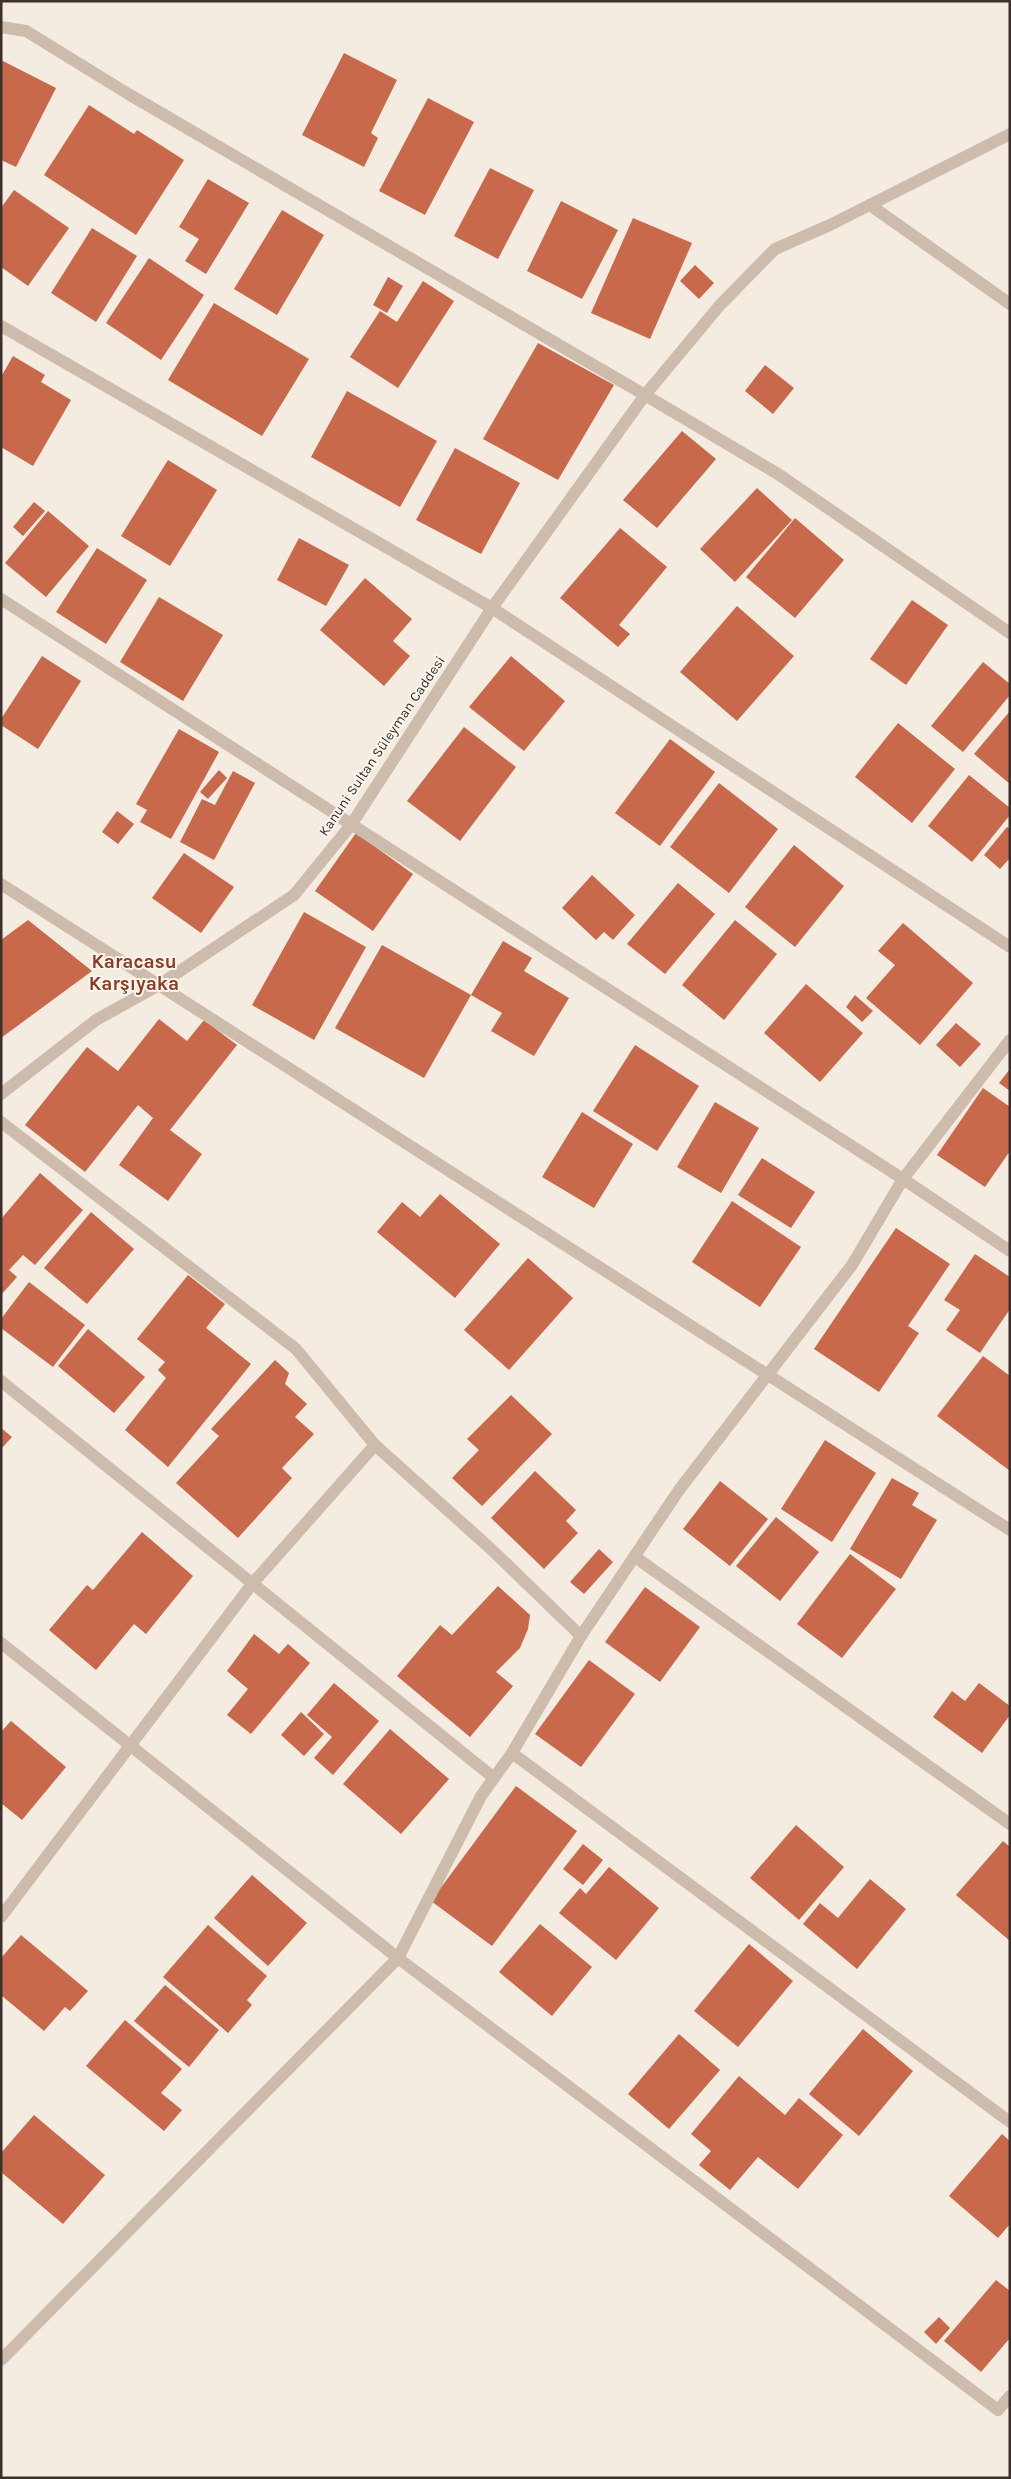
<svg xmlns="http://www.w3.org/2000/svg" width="1011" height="2479" font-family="Karla,sans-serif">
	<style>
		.building { fill: #c8694b }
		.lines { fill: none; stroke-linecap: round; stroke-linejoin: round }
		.minor { stroke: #cdbbac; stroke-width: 12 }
		.tertiary { stroke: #cdbbac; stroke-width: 12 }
		.labels { text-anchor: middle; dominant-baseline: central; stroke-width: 4; stroke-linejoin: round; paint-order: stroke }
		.street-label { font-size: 14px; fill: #3b302b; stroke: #fbf5ee }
		.district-label { font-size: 19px; font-weight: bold; fill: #8c3b22; stroke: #fbf5ee }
	</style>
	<rect width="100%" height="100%" fill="#f4ebe1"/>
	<g class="building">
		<path d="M 344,53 L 397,80 L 371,133 L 378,138 L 364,167 L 302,135 Z"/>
		<path d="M 1,60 L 56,88 L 16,167 L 1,160 Z"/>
		<path d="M 428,98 L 474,122 L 425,215 L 379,191 Z"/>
		<path d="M 89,105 L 134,134 L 137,130 L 184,160 L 136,235 L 44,175 Z"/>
		<path d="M 490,168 L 534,190 L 498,259 L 454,236 Z"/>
		<path d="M 208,179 L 249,203 L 206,274 L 185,261 L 199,239 L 179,227 Z"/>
		<path d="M 14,190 L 69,228 L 28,286 L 1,267 L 1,208 Z"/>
		<path d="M 561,201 L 618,230 L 582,299 L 527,271 Z"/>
		<path d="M 282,210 L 324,235 L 277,315 L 234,289 Z"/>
		<path d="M 633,218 L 692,243 L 650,339 L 591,313 Z"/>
		<path d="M 92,228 L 137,256 L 96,322 L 51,293 Z"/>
		<path d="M 149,258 L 204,295 L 161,360 L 106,323 Z"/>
		<path d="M 695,265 L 714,283 L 699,299 L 680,281 Z"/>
		<path d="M 388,277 L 403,286 L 387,313 L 373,305 Z"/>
		<path d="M 423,281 L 454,301 L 398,388 L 350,357 L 380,311 L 397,322 Z"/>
		<path d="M 214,303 L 309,359 L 262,436 L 168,380 Z"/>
		<path d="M 538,343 L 614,385 L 558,480 L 483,439 Z"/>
		<path d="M 13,356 L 45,375 L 41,382 L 71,400 L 33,466 L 1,447 L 1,377 Z"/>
		<path d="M 765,365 L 794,388 L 773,414 L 745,391 Z"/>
		<path d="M 347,391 L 437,441 L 400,507 L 311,457 Z"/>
		<path d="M 682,431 L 716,459 L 657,528 L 623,500 Z"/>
		<path d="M 455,448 L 520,483 L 481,554 L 416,520 Z"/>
		<path d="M 168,460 L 217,490 L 170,566 L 121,536 Z"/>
		<path d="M 757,488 L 792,520 L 735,582 L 700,549 Z"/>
		<path d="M 34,502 L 45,511 L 23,536 L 13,527 Z"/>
		<path d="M 48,511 L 89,546 L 46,597 L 5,563 Z"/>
		<path d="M 795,518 L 844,560 L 795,618 L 746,577 Z"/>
		<path d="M 620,528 L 667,567 L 619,625 L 630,634 L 618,647 L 560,598 Z"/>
		<path d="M 299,538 L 349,565 L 326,606 L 277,580 Z"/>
		<path d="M 97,548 L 147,580 L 106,644 L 56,612 Z"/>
		<path d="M 365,578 L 412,619 L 393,641 L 410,656 L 384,686 L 320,630 Z"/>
		<path d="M 159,597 L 223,635 L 183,701 L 120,662 Z"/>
		<path d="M 912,600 L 948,625 L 906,685 L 870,659 Z"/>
		<path d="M 737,606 L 794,656 L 737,721 L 680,672 Z"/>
		<path d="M 42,656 L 81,681 L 38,749 L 1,725 L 1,719 Z"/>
		<path d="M 511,656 L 565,701 L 524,751 L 469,707 Z"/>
		<path d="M 983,662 L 1010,684 L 1010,695 L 963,752 L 931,726 Z"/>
		<path d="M 1010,711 L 1010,784 L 974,754 Z"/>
		<path d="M 898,723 L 955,769 L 912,823 L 855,777 Z"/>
		<path d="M 464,727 L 516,767 L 460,841 L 407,801 Z"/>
		<path d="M 179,729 L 219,752 L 171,839 L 140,822 L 147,810 L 136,804 Z"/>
		<path d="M 670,739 L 715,772 L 660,846 L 615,813 Z"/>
		<path d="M 219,770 L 227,778 L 208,799 L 200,792 Z"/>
		<path d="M 233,771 L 255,783 L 214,860 L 180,842 L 202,799 L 215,805 Z"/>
		<path d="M 969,775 L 1010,808 L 1010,815 L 972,862 L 928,826 Z"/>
		<path d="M 719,783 L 778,829 L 729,893 L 670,847 Z"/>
		<path d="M 117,811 L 134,824 L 118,844 L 102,832 Z"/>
		<path d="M 1007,827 L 1010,829 L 1010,858 L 1000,869 L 984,855 Z"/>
		<path d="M 356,833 L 413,874 L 373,931 L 315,891 Z"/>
		<path d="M 794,845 L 844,886 L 795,947 L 745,907 Z"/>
		<path d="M 184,853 L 234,887 L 201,933 L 152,898 Z"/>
		<path d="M 592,875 L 635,915 L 613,940 L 604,932 L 596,940 L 562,908 Z"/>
		<path d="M 678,883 L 715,914 L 665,974 L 627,944 Z"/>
		<path d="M 304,912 L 366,947 L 314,1040 L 252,1005 Z"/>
		<path d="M 28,920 L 92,971 L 1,1038 L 1,940 Z"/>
		<path d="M 735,920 L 777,954 L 724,1020 L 682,985 Z"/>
		<path d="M 903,923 L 973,983 L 920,1045 L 866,998 L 895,965 L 878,951 Z"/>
		<path d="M 503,941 L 532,958 L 524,971 L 569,998 L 534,1056 L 491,1031 L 502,1013 L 471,995 Z"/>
		<path d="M 382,945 L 471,995 L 424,1078 L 335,1028 Z"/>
		<path d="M 806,984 L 863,1033 L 820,1082 L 764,1033 Z"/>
		<path d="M 855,995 L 873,1011 L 862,1022 L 846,1007 Z"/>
		<path d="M 159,1019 L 187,1041 L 204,1020 L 237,1045 L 170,1130 L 202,1154 L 168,1201 L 119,1165 L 153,1118 L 138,1105 L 85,1172 L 25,1125 L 87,1047 L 118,1071 Z"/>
		<path d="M 956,1023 L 981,1044 L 960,1067 L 936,1045 Z"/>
		<path d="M 635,1045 L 699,1086 L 657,1151 L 593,1111 Z"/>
		<path d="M 1010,1069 L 1010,1091 L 999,1083 Z"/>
		<path d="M 983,1088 L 1010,1107 L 1010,1151 L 985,1187 L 937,1155 Z"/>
		<path d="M 715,1102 L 759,1128 L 721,1193 L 677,1167 Z"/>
		<path d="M 582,1112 L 633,1144 L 594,1208 L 542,1177 Z"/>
		<path d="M 762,1158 L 815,1192 L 791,1228 L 738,1195 Z"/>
		<path d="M 40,1173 L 83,1210 L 35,1265 L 23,1255 L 9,1270 L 17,1277 L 1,1295 L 1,1219 Z"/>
		<path d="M 440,1194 L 500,1244 L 455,1298 L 377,1232 L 402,1202 L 420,1217 Z"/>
		<path d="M 732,1201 L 801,1247 L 760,1307 L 692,1262 Z"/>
		<path d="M 91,1212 L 134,1249 L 87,1304 L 44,1268 Z"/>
		<path d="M 896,1228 L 950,1264 L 908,1326 L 919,1333 L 879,1392 L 814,1349 Z"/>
		<path d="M 975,1254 L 1010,1277 L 1010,1309 L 980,1353 L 946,1330 L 960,1310 L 944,1300 Z"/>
		<path d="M 528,1258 L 573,1298 L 509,1370 L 464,1330 Z"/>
		<path d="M 188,1275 L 225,1304 L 206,1328 L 251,1364 L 168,1467 L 125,1430 L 166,1378 L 158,1370 L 165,1362 L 137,1339 Z"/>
		<path d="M 29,1282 L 85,1325 L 53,1367 L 1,1328 L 1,1319 Z"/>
		<path d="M 88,1329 L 145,1377 L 114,1413 L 58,1366 Z"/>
		<path d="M 983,1356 L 1010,1376 L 1010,1471 L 937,1416 Z"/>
		<path d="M 275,1360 L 289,1373 L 285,1384 L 307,1404 L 295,1417 L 314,1434 L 282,1468 L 292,1478 L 238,1538 L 176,1483 L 219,1436 L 211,1429 Z"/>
		<path d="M 511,1395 L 552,1434 L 482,1506 L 452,1478 L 479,1450 L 467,1439 Z"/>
		<path d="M 1,1428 L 12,1437 L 1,1449 Z"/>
		<path d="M 825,1440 L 876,1473 L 832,1542 L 781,1509 Z"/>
		<path d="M 535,1471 L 576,1510 L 566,1521 L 578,1533 L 544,1569 L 491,1518 Z"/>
		<path d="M 892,1478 L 919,1493 L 912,1505 L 937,1520 L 901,1579 L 850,1549 Z"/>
		<path d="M 720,1481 L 768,1519 L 730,1566 L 683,1529 Z"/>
		<path d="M 776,1517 L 819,1552 L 780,1601 L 736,1566 Z"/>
		<path d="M 142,1532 L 193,1576 L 146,1634 L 134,1624 L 96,1670 L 49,1630 L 87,1585 L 93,1590 Z"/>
		<path d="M 599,1549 L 613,1562 L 584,1594 L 570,1582 Z"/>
		<path d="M 850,1554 L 896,1589 L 842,1658 L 797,1624 Z"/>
		<path d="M 498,1586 L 530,1615 L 528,1629 L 520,1648 L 496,1672 L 513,1686 L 470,1737 L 397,1676 L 440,1625 L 452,1635 Z"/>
		<path d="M 645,1587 L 700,1627 L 660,1682 L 605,1642 Z"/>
		<path d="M 254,1634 L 279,1654 L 288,1644 L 310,1663 L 251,1734 L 227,1715 L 248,1689 L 227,1671 Z"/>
		<path d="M 589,1660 L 635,1694 L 581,1767 L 535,1734 Z"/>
		<path d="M 334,1683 L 379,1721 L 333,1775 L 314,1758 L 332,1737 L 307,1715 Z"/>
		<path d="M 979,1683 L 1010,1706 L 1010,1715 L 982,1753 L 933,1717 L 952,1691 L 965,1701 Z"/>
		<path d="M 301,1712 L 324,1734 L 304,1756 L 281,1735 Z"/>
		<path d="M 11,1721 L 66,1767 L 22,1820 L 1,1803 L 1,1732 Z"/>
		<path d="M 390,1729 L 449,1779 L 401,1834 L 343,1784 Z"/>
		<path d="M 516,1786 L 577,1831 L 492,1946 L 431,1901 Z"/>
		<path d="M 796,1825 L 844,1867 L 799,1920 L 750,1878 Z"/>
		<path d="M 1003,1841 L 1010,1847 L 1010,1941 L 956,1895 Z"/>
		<path d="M 583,1844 L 603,1860 L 583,1885 L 563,1869 Z"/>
		<path d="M 609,1867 L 659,1908 L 616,1960 L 559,1913 L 580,1888 L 586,1894 Z"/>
		<path d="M 252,1875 L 307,1923 L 268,1966 L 214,1918 Z"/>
		<path d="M 870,1879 L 906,1909 L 857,1969 L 803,1924 L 820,1903 L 838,1918 Z"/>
		<path d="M 540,1924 L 592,1967 L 552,2016 L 499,1972 Z"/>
		<path d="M 208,1925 L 267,1976 L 247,2000 L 252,2005 L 228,2033 L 163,1977 Z"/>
		<path d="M 21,1935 L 88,1991 L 70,2011 L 65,2007 L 44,2031 L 1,1995 L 1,1958 Z"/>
		<path d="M 749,1944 L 793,1981 L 738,2047 L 694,2011 Z"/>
		<path d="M 165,1985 L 219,2030 L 189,2067 L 134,2021 Z"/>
		<path d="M 125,2020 L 182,2069 L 161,2093 L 182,2110 L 164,2131 L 86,2066 Z"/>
		<path d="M 863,2029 L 913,2071 L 859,2136 L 809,2094 Z"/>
		<path d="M 679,2034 L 720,2070 L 669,2129 L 628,2094 Z"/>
		<path d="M 739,2076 L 785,2115 L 799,2098 L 843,2135 L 798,2189 L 758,2157 L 730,2190 L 699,2165 L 711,2151 L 691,2134 Z"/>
		<path d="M 34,2115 L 105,2175 L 63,2224 L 1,2172 L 1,2153 Z"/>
		<path d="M 1002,2134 L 1010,2141 L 1010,2224 L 998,2238 L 949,2196 Z"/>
		<path d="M 996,2280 L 1010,2291 L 1010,2338 L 981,2372 L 944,2341 Z"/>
		<path d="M 939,2317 L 950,2328 L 936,2344 L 924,2332 Z"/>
	</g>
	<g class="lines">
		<g class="minor">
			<path d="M 870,205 L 1010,304"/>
			<path d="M 1,326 L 492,608 L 1010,947"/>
			<path d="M 645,395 L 778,474 L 1010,633"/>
			<path d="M 1,599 L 903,1179 L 1010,1251"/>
			<path d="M 1,884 L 1010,1530"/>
			<path d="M 1,1122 L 296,1349 L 375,1445 L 491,1549 L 581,1636"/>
			<path d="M 1,1381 L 494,1778"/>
			<path d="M 635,1557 L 1010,1824"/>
			<path d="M 1,1643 L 398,1958 L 998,2410 L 1010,2396"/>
			<path d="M 512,1753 L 1010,2122"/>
			<path d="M 1,1917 L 252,1584 L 375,1445"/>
			<path d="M 1,2360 L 398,1958 L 481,1796 L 512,1753 L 581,1636 L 679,1490 L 852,1265 L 903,1179 L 1010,1040"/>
		</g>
		<g class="tertiary">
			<path d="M 1,27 L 26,31 L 130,95 L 645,395"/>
			<path d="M 1,1094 L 96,1020 L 159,985 L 294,895 L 351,825 L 492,608 L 645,395 L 720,305 L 775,249 L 830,225 L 1010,134"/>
		</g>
	</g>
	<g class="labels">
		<g class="street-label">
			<text transform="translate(382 746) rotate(-56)">Kanuni Sultan Süleyman Caddesi</text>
		</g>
		<g class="district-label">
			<text x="134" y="962">Karacasu<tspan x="134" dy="22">Karşıyaka</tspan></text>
		</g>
	</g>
	<rect width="1011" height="2479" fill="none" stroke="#3b302b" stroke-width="5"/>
</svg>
